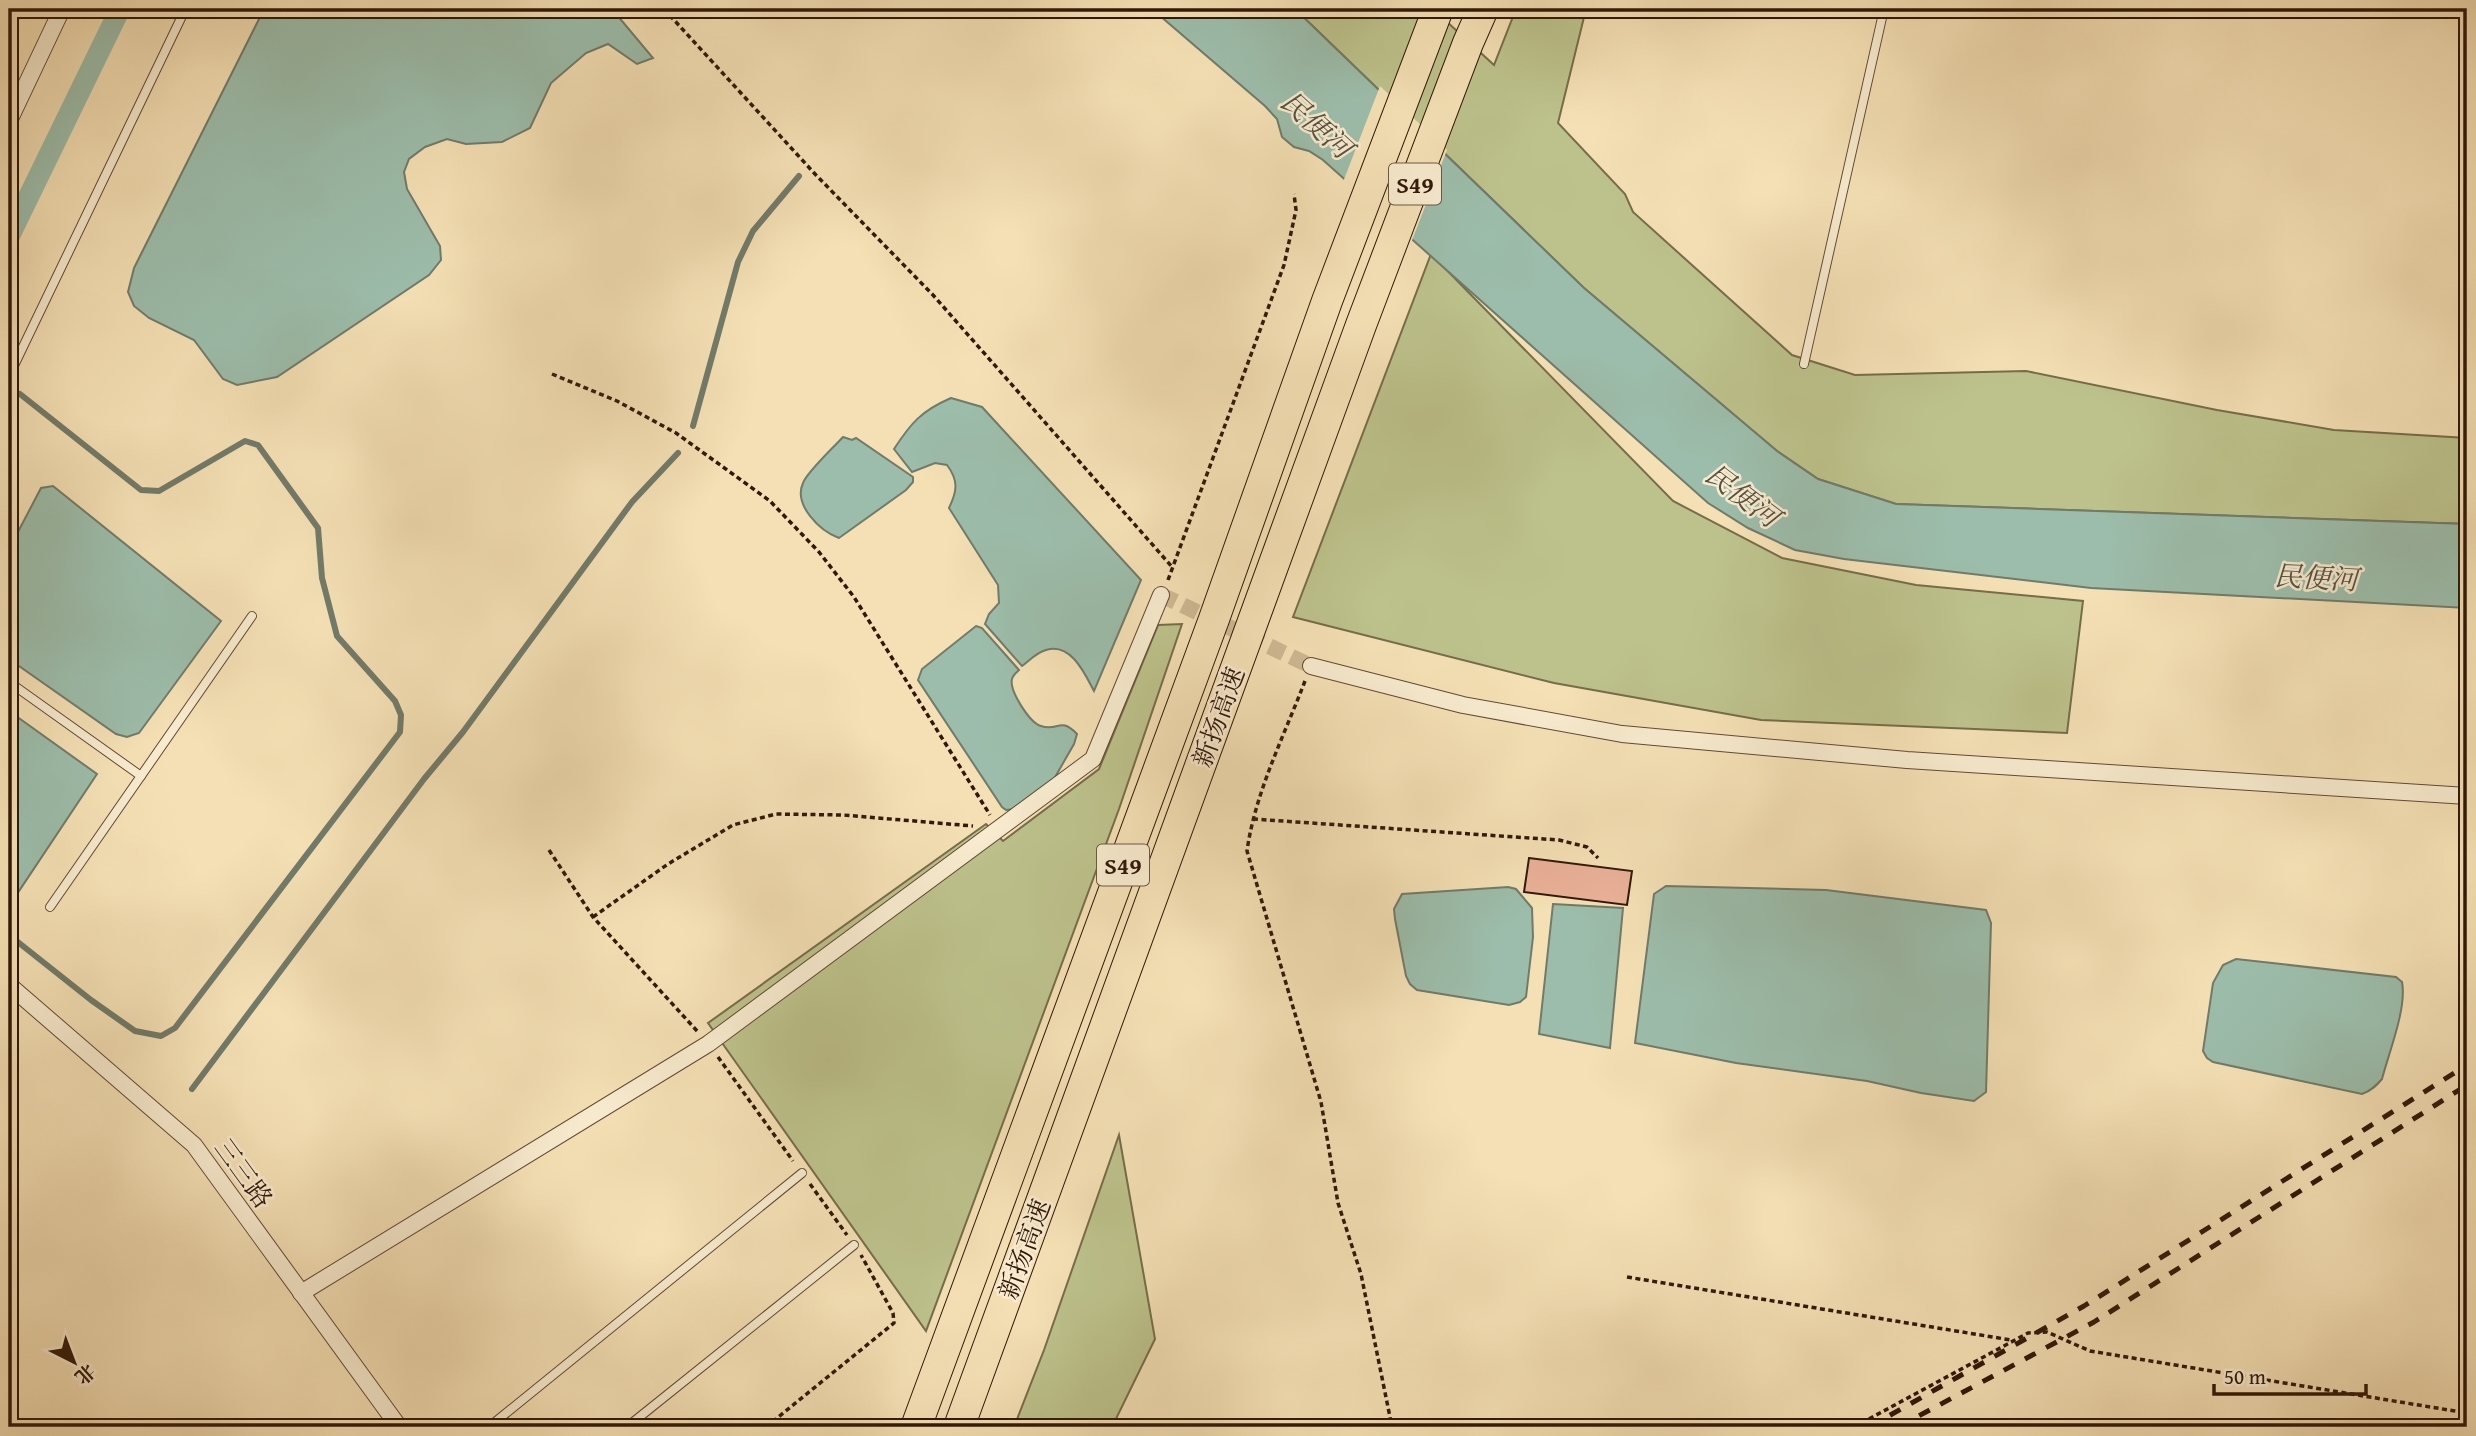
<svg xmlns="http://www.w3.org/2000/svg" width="2476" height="1436" font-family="'Gentium Book Plus','Noto Serif SC',serif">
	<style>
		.green { fill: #bdc28c; stroke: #766d4a; stroke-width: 2 }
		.water { fill: #9cbdab; stroke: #717b6a; stroke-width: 2 }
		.pier { fill: #f5e0b5 }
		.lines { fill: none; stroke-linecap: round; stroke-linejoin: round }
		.stream { stroke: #717b6a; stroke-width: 6 }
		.canal { stroke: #9cbdab; stroke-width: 21 }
		.building { fill: #ebb19a; stroke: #301809; stroke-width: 2 }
		.street-tunnel { stroke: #ceb893; stroke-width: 16; stroke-dasharray: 16 8; stroke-linecap: butt }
		.lane-casing { stroke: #614a34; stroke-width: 10 }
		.street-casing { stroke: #614a34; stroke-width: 18 }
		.highway-casing { stroke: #301809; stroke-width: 32 }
		.path { stroke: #301809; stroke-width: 3.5; stroke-dasharray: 5 3.5; stroke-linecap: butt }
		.lane { stroke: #f8ebcf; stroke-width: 8 }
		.street { stroke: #f8ebcf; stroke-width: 16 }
		.highway { stroke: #f5e0b5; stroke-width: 30 }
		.rail { stroke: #301809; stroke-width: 5; stroke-dasharray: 12 12; stroke-linecap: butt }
		.labels { text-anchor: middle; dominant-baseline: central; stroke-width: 5; stroke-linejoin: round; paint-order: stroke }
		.shield { fill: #f8ebcf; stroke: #6c5744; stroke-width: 2 }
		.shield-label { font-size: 24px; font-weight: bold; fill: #301809 }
		.street-label { font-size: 26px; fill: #301809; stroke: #f8ebcf }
		.water-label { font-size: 28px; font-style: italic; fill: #565242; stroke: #f8ebcf }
	</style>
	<rect width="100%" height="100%" fill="#f5e0b5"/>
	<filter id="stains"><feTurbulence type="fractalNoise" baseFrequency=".00286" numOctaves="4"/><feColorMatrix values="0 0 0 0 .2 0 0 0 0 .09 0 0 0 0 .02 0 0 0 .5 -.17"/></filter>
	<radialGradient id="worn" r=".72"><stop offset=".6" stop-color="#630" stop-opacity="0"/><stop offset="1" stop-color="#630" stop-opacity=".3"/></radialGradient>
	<g class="green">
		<path d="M 1295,9 L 1433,9 L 1494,65 L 1516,9 L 1586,9 L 1558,123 L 1625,194 L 1633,212 L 1792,355 L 1855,375 L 2026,371 L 2217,410 L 2334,430 L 2467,438 L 2467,524 L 1896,504 L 1818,479 L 1777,451 L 1584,288 Z"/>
		<path d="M 1431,254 L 1673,501 L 1782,558 L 1916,585 L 2083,601 L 2067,733 L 1761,720 L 1554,683 L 1293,617 Z"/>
		<path d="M 1182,624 L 1119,809 L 926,1331 L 708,1023 L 986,824 L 1003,841 L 1099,769 L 1158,625 Z"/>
		<path d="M 1119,1135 L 1155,1339 L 1112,1427 L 1014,1427 L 1044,1350 Z"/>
	</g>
	<g class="water">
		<path d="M 264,9 L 612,9 L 653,58 L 637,64 L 608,44 L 586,53 L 551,83 L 530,128 L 502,142 L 466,144 L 447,139 L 425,147 L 409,159 L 404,172 L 407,189 L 440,246 L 441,260 L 429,275 L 277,377 L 237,385 L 223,379 L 194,340 L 149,318 L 134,306 L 128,292 L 134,268 Z"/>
		<path d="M 1152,9 L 1295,9 L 1584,288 L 1777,451 L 1818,479 L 1896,504 L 2467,524 L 2467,608 L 2091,588 L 1844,559 L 1795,550 L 1748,528 L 1708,503 L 1323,160 L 1309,151 L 1294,147 L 1282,137 L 1277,119 L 1265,106 Z"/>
		<path d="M 951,398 L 982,407 L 1141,580 L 1094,691 C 1085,674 1071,642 1046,650 C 1037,652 1029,661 1022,666 L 985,624 L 989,614 L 999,603 L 998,585 L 949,508 C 957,491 959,481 947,465 L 935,463 L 912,472 L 894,449 C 911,423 921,411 951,398 Z"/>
		<path d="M 843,437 L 852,440 L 856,438 L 913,477 L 913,482 L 906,490 L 839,538 C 820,531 793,505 803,483 C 807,472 834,447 843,437 Z"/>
		<path d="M 53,486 L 221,621 L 139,733 L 127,737 L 116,734 L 9,659 L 9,549 L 41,488 Z"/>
		<path d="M 976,626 L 982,628 L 1019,670 C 1016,673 1013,675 1012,679 C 1009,691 1030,723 1041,726 C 1058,732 1060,716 1077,734 L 1074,744 L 1054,779 L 1014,809 L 1006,810 L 1002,807 L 918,680 L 922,669 Z"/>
		<path d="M 9,711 L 97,774 L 17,894 L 9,896 Z"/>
		<path d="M 1666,886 L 1826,890 L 1986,910 L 1991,923 L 1986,1092 L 1974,1101 L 1921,1093 L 1867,1081 L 1736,1063 L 1635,1043 L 1654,894 Z"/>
		<path d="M 1508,887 L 1516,889 L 1532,908 L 1533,937 L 1526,997 L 1520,1002 L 1509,1005 L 1417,990 L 1410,984 L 1406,976 L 1395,919 L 1394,909 L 1402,894 Z"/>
		<path d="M 1553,904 L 1623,908 L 1610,1048 L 1539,1034 Z"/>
		<path d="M 2236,959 L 2396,977 L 2402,982 C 2407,1008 2389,1052 2382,1079 C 2376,1086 2371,1091 2362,1094 L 2213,1062 L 2207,1058 L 2203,1051 L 2213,983 L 2223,965 Z"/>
	</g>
	<path class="pier" d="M 1380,86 L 1447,150 L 1411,243 L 1343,182 Z"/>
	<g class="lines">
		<g class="stream">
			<path d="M 693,426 L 738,262 L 753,231 L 799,176"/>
			<path d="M 9,935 L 91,1000 L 135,1031 L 161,1036 L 175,1028 L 400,732 L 401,715 L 395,701 L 337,636 L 322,578 L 318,528 L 258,445 L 245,441 L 159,491 L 141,490 L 20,394"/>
			<path d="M 192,1089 L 424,779 L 463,732 L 632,502 L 678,453"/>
		</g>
		<path class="canal" d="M 9,237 L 120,9"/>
	</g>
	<path class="building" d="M 1529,858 L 1632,871 L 1627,905 L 1524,892 Z"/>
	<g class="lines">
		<path class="street-tunnel" d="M 1161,595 L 1311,666"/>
		<g class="lane-casing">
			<g id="lane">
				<path d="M 1804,364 L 1884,9"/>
				<path d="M 9,376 L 182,16"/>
				<path d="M 9,682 L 141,776"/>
				<path d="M 50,907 L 252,616"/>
				<path d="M 489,1427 L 802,1173"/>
				<path d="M 627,1427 L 854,1245"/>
			</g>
		</g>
		<g class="street-casing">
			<g id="street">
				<path d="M 9,121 L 62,9"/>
				<path d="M 1311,666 L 1463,705 L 1622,734 L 1907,760 L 2467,796"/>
				<path d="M 9,985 L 194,1145 L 399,1427"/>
				<path d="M 301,1293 L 708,1044 L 1093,759 L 1161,595"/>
			</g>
		</g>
		<g class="highway-casing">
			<g id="highway">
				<path d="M 916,1427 L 1214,619 L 1327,301 L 1438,9"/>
				<path d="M 959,1427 L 1361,325 L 1468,43 L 1483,9"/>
			</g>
		</g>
		<g class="path">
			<path d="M 664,9 L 815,174 L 933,295 L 1173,568"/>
			<path d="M 552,374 L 617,401 L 676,433 L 770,501 L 819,552 L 854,597 L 990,815"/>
			<path d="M 1168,580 L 1284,265 L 1296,210 L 1294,194"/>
			<path d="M 1305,681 C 1284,736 1255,793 1247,851 L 1321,1102 L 1338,1203 L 1361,1274 L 1392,1427"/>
			<path d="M 1253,819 L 1559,840 L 1587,847 L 1598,858"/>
			<path d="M 549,850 L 593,917 L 698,1032"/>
			<path d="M 593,917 L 668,864 L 733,825 L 776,814 L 843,815 L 973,826"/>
			<path d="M 718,1057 L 793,1161"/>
			<path d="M 810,1184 L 847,1235"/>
			<path d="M 1627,1277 L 2011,1340"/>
			<path d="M 766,1427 L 894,1323 L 893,1313 L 861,1255"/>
			<path d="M 1854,1427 L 2028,1333 L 2047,1332 L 2090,1351 L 2467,1413"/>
		</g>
		<use href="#lane" class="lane"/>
		<use href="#street" class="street"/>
		<use href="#highway" class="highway"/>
		<g class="rail">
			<path d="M 1869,1427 L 2084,1306 L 2467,1065"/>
			<path d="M 1898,1427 L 2094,1322 L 2467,1085"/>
		</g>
	</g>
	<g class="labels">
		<g class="shield">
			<rect x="1389" y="163.5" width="52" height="41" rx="5"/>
			<rect x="1097" y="844.5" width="52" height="41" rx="5"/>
		</g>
		<g class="shield-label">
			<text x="1415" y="184">S49</text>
			<text x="1123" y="865">S49</text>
		</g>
		<g class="street-label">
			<text transform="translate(1218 717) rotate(-70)">新扬高速</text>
			<text transform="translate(244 1173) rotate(54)">三三路</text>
			<text transform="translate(1024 1249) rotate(-70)">新扬高速</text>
		</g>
		<g class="water-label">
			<text transform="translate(1317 124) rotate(42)">民便河</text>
			<text transform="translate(1743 495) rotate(37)">民便河</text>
			<text transform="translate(2316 577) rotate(3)">民便河</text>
		</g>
	</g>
	<rect width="2476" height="1436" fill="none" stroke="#f5e0b5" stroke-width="35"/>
	<rect x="10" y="10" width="2455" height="1415" fill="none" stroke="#301809" stroke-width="3.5"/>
	<rect x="18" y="18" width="2441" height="1401" fill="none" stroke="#301809" stroke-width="2"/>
	<g transform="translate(74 1362) rotate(138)" stroke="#f8ebcf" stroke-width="5" paint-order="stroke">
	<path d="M0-5L12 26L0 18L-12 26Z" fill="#301809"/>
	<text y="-10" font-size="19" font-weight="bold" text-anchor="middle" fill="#301809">北</text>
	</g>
	<path d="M2214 1384v10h152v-10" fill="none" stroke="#301809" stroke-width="3.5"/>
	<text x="2224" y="1384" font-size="21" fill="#301809" stroke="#f8ebcf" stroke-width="5" paint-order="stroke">50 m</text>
	<rect width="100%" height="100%" filter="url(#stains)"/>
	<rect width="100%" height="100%" fill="url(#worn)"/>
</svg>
